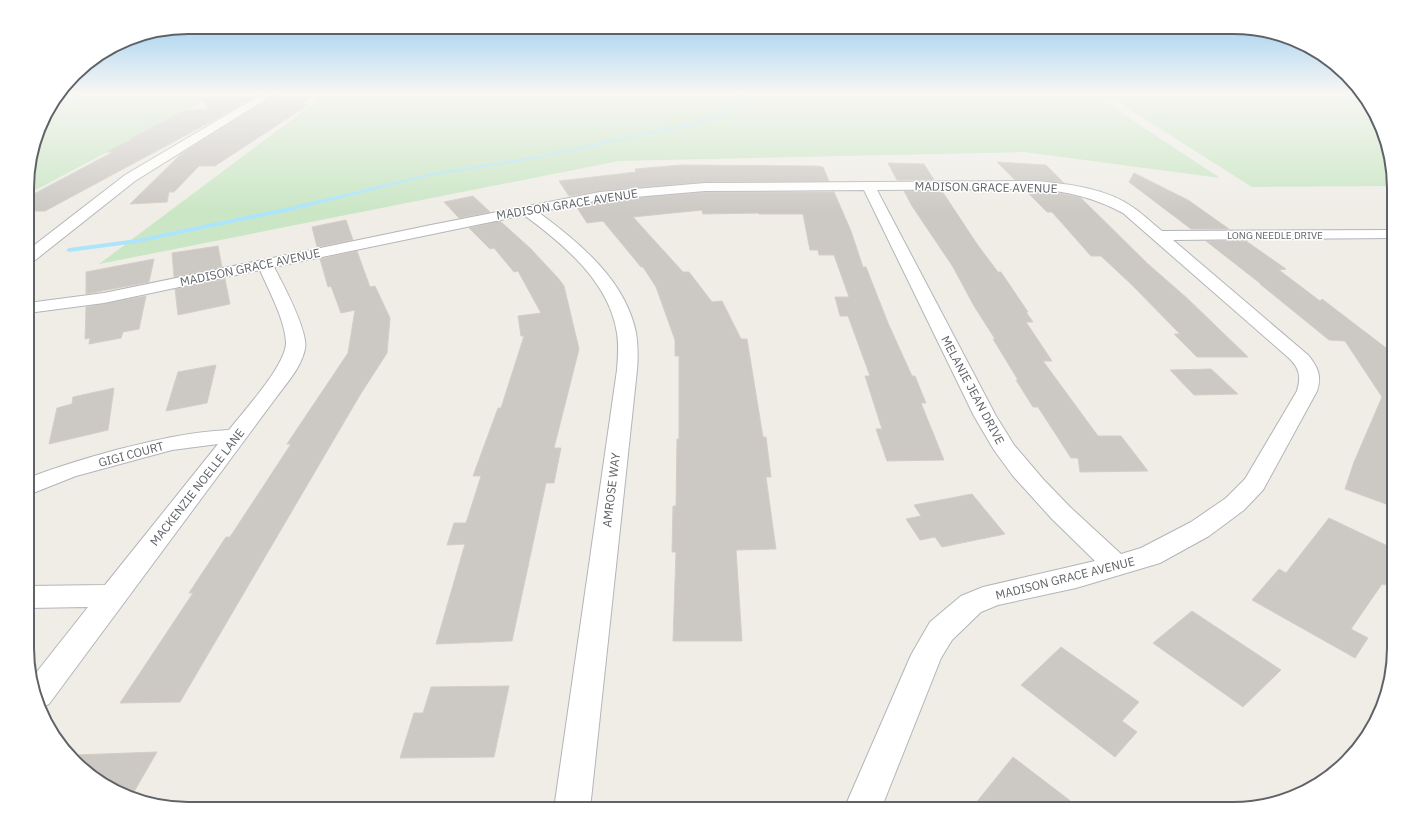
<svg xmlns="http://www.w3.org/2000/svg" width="1421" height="836" font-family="'IBM Plex Sans',sans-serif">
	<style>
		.green { fill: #cae6c5 }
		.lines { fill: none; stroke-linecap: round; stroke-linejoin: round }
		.stream { fill: #ace5fb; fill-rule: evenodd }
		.building { fill: #ccc8c4; stroke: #d5cec6 }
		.minor-casing { stroke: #b2b5b9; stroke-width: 2 }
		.minor { fill: #fff; fill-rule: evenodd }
		.labels { text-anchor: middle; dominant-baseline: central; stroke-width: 3; stroke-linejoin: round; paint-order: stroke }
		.far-street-label { font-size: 10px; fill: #5f6367; stroke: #fff }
		.street-label { font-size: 12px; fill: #5f6367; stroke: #fff }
		.rim { fill: none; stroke: #5f6367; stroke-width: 2 }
	</style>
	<rect width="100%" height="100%" fill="#f0ede7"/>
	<g class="green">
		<path d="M 60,94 L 217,94 L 28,194 L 28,167 L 44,116 Z"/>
		<path d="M 326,94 L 1093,94 L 1220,178 L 1024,152 L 619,161 L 99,264 Z"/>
		<path d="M 1105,94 L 1363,94 L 1367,99 L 1386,136 L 1394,177 L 1394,186 L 1252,187 Z"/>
	</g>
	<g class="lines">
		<path class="stream" d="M 744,94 L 747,94 L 737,108 L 715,118 L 691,126 L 648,134 L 539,158 L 429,176 L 290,211 L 137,243 L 69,252 L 66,250 L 69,248 L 137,239 L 290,207 L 429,174 L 539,156 L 648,132 L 690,124 L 713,116 L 735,106 Z"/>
	</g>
	<g class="building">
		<path d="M 200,98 L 252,98 L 216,119 L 45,211 L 28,211 L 28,197 L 113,152 L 107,152 L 134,138 L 132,138 L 183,111 L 189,110 L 209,109 Z"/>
		<path d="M 270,98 L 310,98 L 300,105 L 308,105 L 215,166 L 199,166 L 174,192 L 169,192 L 167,202 L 130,204 L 181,154 Z"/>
		<path d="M 997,162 L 1046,165 L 1064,183 L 1036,180 L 1015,180 Z"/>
		<path d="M 888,163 L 924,164 L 934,180 L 897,180 Z"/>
		<path d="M 681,165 L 817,166 L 823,167 L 829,181 L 705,182 L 600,191 L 569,196 L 559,181 L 636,172 L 635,169 Z"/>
		<path d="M 1134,173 L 1188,200 L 1229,229 L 1191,229 L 1129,182 Z"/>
		<path d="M 904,191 L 942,191 L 977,244 L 998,272 L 1001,272 L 1028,312 L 1026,312 L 1033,322 L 1026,322 L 1052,361 L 1043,361 L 1098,436 L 1121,436 L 1148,471 L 1080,472 L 1078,458 L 1071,458 L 1038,407 L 1033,407 L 1016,380 L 1018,380 L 993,339 L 995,339 L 974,306 L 953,267 L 912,206 Z"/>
		<path d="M 1026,191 L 1047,191 L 1080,197 L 1148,264 L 1188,299 L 1248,357 L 1197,357 L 1174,334 L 1180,334 L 1132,285 L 1101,256 L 1091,256 L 1052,212 L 1047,212 Z"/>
		<path d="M 705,192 L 834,192 L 851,231 L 863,267 L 866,267 L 888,323 L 912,376 L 915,376 L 926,403 L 921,403 L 944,460 L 887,461 L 876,429 L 882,429 L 865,376 L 870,376 L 848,316 L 840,316 L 835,297 L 849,297 L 834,255 L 819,255 L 818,250 L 810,250 L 803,214 L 759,214 L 759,213 L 703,214 L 702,210 L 633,217 L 683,272 L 689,272 L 712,302 L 722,301 L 741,339 L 747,339 L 763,437 L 766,437 L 771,477 L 766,477 L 776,549 L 736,550 L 742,641 L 673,641 L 676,552 L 672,552 L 673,506 L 676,506 L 677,439 L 679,439 L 679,356 L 675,356 L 675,340 L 656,287 L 643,267 L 641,267 L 603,221 L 587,223 L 576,206 L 600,201 Z"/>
		<path d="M 473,196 L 490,212 L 459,218 L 444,202 Z"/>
		<path d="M 346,220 L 353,240 L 317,247 L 312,227 Z"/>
		<path d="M 500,221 L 531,249 L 558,278 L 564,286 L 579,349 L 554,448 L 561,448 L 554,483 L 546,483 L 512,641 L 436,644 L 465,544 L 447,545 L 454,523 L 466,523 L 481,476 L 473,476 L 498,408 L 501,408 L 524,336 L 521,336 L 518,316 L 541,313 L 518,271 L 514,272 L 494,248 L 490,249 L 469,228 Z"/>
		<path d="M 1206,241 L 1246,241 L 1286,269 L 1279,270 L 1320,301 L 1322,299 L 1394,354 L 1394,507 L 1345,489 L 1354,462 L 1382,397 L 1345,341 L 1329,340 L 1260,284 L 1261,284 Z"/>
		<path d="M 218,246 L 222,267 L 174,277 L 172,253 Z"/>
		<path d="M 357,251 L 370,287 L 375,286 L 390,318 L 387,353 L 360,395 L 180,702 L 120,703 L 193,593 L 189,593 L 226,537 L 230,537 L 291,444 L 287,444 L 348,353 L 355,310 L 341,313 L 331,286 L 328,287 L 320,259 Z"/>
		<path d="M 154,259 L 149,282 L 86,294 L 86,272 Z"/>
		<path d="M 225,279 L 230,304 L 178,315 L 175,289 Z"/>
		<path d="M 146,296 L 139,329 L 123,332 L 121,338 L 89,344 L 90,338 L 85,339 L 86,307 Z"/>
		<path d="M 216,365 L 207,403 L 166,411 L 178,372 Z"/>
		<path d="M 1211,369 L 1238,394 L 1194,395 L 1170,370 Z"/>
		<path d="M 114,388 L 108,430 L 49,444 L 57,408 L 72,404 L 73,397 Z"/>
		<path d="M 972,494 L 1005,534 L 942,547 L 935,537 L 920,540 L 906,519 L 921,516 L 914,505 Z"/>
		<path d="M 1329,518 L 1394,549 L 1394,571 L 1385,585 L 1382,584 L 1351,629 L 1368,638 L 1355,658 L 1252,600 L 1279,569 L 1286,573 Z"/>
		<path d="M 1192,611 L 1281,670 L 1243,707 L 1153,643 Z"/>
		<path d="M 1061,647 L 1139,702 L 1122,721 L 1137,732 L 1115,757 L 1021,685 Z"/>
		<path d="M 509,686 L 494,757 L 400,758 L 414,713 L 423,713 L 431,687 Z"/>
		<path d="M 157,752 L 131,797 L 107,787 L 73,755 Z"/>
		<path d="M 1013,757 L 1081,809 L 971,809 Z"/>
	</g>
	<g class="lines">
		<g class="minor-casing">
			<g id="minor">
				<path d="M 262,94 L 274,94 L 135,181 L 34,261 L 28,263 L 28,250 L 125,175 Z"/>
				<path d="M 1036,181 C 1068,184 1107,188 1134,208 C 1144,215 1153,224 1162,231 L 1394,230 L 1394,238 L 1173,240 L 1308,355 C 1318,367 1322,376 1317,391 L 1263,490 L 1244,510 L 1209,536 L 1160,563 L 1076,588 L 998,605 L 981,612 L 952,640 L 941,658 L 881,809 L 844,809 L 911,655 L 930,622 L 961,596 L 983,587 L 1095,561 L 1052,519 L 1013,476 L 994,450 L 974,416 L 864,190 L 705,191 L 600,200 L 538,212 C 579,242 626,281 636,333 C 638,345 638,358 637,370 L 590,809 L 554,809 L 617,370 C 618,358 619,345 617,333 C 609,281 563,244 524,215 L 274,267 C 283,284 309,332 305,349 C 301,368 286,384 275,399 L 49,704 L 42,707 L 32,678 L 88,607 L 28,608 L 28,586 L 105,585 L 218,444 L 172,450 L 76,476 L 28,495 L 28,478 C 57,467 86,458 116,450 C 156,440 188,432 229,430 C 243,412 287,364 286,342 C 285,320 269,291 260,270 L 104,303 L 28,313 L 28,303 L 104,293 L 431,225 L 600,192 L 705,183 ZM 1036,189 C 1067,191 1095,198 1123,213 L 1290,359 C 1300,369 1301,378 1297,391 L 1245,479 L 1226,498 L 1191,522 L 1141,548 L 1121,554 L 1070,507 L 1043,479 L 1014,445 L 996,416 L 877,190 Z"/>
			</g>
		</g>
		<use href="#minor" class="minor"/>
	</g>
	<linearGradient id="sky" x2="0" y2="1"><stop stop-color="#90c8f0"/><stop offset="0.44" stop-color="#f8f7f4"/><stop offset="1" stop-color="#f8f7f4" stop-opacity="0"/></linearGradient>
	<rect width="1421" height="212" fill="url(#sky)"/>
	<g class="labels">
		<g class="far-street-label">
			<text x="1275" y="235">LONG NEEDLE DRIVE</text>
		</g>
		<g class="street-label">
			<text transform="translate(986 187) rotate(1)">MADISON GRACE AVENUE</text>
			<text transform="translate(567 204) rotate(-9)">MADISON GRACE AVENUE</text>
			<text transform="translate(250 267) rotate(-12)">MADISON GRACE AVENUE</text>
			<text transform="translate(973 390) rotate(62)">MELANIE JEAN DRIVE</text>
			<text transform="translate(131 454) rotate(-15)">GIGI COURT</text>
			<text transform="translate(197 487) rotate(-52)">MACKENZIE NOELLE LANE</text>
			<text transform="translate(611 490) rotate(-83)">AMROSE WAY</text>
			<text transform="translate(1065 578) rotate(-14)">MADISON GRACE AVENUE</text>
		</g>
	</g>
	<path d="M0 0H1421V836H0ZM188 34H1233A154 154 0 0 1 1387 188V648A154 154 0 0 1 1233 802H188A154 154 0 0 1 34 648V188A154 154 0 0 1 188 34Z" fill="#fff" fill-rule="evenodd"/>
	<path class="rim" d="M188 34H1233A154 154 0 0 1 1387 188V648A154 154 0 0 1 1233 802H188A154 154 0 0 1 34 648V188A154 154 0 0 1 188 34Z"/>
</svg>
